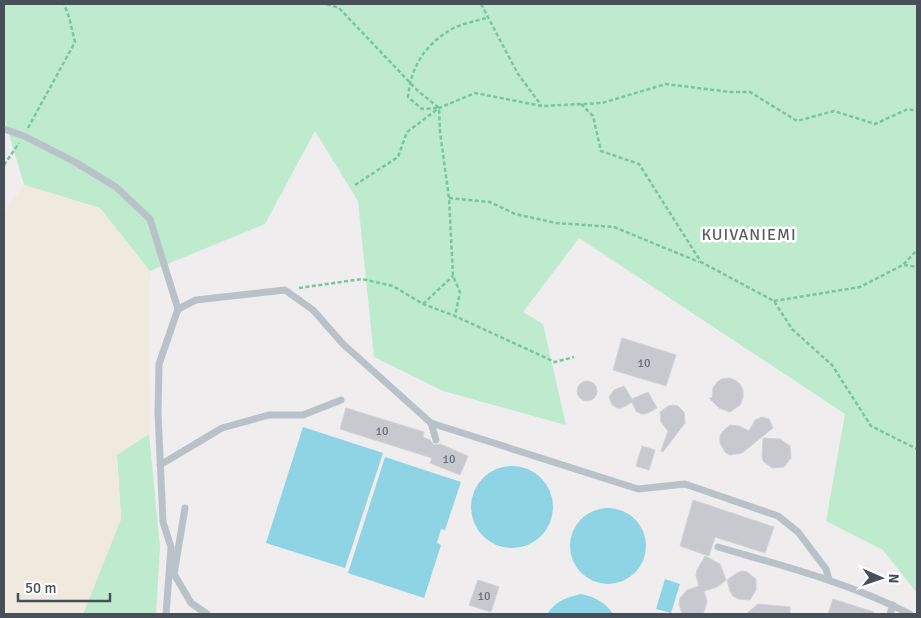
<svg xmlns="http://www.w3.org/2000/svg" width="921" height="618" font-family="Signika,sans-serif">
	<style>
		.green { fill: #beebce }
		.sand { fill: #f0eade }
		.water { fill: #8ed4e5 }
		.building { fill: #c7c9cf; stroke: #d1d3d8 }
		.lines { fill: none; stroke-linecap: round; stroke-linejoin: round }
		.path { stroke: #78c69e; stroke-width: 2.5; stroke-dasharray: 4 2.5; stroke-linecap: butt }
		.service { stroke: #b9c2c9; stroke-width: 7 }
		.labels { text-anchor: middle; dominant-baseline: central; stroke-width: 5; stroke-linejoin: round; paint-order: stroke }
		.number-label { font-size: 12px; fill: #676e76 }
		.neighbourhood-label { font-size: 16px; letter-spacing: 1px; fill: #5a5d61; stroke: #fff }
	</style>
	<rect width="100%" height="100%" fill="#efeded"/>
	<g class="green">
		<path d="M 4,4 L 917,4 L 917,593 L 883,550 L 826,521 L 845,414 L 579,238 L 523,312 L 543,324 L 566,425 L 443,391 L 374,357 L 358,201 L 315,131 L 265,224 L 150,271 L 100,208 L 24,185 L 4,117 Z"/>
		<path d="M 149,434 L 160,547 L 156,614 L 83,614 L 121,519 L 117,454 Z"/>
	</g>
	<path class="sand" d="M 24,185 L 100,208 L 150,271 L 149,434 L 117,455 L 121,519 L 83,614 L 4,614 L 4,213 Z"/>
	<g class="water">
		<path d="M 303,427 L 383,453 L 345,568 L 266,543 Z"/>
		<path d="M 385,457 L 461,482 L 445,530 L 441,529 L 437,543 L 441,545 L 424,598 L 348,573 Z"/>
		<circle cx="512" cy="507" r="41"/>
		<circle cx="608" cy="546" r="38"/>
		<path d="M 665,579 L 680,584 L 671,613 L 656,609 Z"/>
		<path d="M 581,594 C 595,597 605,602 613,614 L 547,614 C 556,601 565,598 581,594 Z"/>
	</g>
	<g class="building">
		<path d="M 622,338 L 676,355 L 666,386 L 613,370 Z"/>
		<path d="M 729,378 L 735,380 L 740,384 L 743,390 L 743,398 L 740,405 L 730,412 L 719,408 L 709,398 L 712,398 L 713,388 L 717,382 L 722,379 Z"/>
		<circle cx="587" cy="391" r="10"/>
		<path d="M 624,386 L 632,399 L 648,392 L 657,408 L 646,414 L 641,414 L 636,411 L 632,402 L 622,408 L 617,408 L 612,405 L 609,397 L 614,390 Z"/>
		<path d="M 673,405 L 678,406 L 684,412 L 685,423 L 663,452 L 661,451 L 668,431 L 661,422 L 660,412 L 668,406 Z"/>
		<path d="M 346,408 L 424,432 L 423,437 L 430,440 L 434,445 L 440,444 L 468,456 L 460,475 L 430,463 L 432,458 L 340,429 Z"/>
		<path d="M 762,417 L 769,419 L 773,428 L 742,453 L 730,455 L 725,452 L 720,443 L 720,436 L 723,431 L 730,425 L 739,426 L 749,431 L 755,420 Z"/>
		<path d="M 763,438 L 780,439 L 790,446 L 791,458 L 784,467 L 772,468 L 763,461 L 762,456 Z"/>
		<path d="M 642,446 L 655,450 L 649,470 L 636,466 Z"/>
		<path d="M 693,500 L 774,527 L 765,553 L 715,537 L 709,556 L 680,546 Z"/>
		<path d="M 705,556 L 720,564 L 726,580 L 717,587 L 704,591 L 707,601 L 704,612 L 701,614 L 682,614 L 679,604 L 680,598 L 687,590 L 699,586 L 696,576 L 697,570 Z"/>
		<path d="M 742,571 L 747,572 L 756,579 L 756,590 L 750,600 L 738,599 L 733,596 L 730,591 L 727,580 L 737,573 Z"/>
		<path d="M 478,580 L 499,587 L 491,612 L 469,605 Z"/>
		<path d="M 833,599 L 874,612 L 874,614 L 828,614 Z"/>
		<path d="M 758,604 L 790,607 L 790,614 L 746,614 Z"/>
	</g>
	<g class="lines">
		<g class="path">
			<path d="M 327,4 L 339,8 L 417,90 L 439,108 L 440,132 L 449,198 L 453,276 L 460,292 L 455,316"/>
			<path d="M 481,4 L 518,74 L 541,105"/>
			<path d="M 581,104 L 593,116 L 601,151 L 639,164 L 701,262 L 774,301 L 792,329 L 832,365 L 871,426 L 917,449"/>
			<path d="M 437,108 L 422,109 L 408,97 C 411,67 424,46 450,30 C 460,24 476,21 487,18"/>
			<path d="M 28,128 L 75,42 L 69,17 L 64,4"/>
			<path d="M 4,165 L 19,143"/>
			<path d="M 355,185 L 398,157 L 407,132 L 439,108 L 475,93 L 542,106 L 581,104 L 602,103 L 666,84 L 730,92 L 750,92 L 797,121 L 834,111 L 875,124 L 908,109 L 917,111"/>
			<path d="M 449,198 L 490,202 L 515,214 L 556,223 L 614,227 L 699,262"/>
			<path d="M 904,265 L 917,267"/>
			<path d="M 299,288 L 362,279 L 393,286 L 423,304 L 455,316 L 555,362 L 574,357"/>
			<path d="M 774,301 L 860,287 L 903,265 L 917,250"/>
			<path d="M 423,304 L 453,276"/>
		</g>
		<g class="service">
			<path d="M 4,129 L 24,136 L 75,162 L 116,187 L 150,219 L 178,309 L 159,364 L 158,413 L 163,522 L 171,547 L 166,614"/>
			<path d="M 178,309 L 196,300 L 285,290 L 313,310 L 343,344 L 431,423"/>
			<path d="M 436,440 L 431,423 L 638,489 L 685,484 L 778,516 L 798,532 L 826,569 L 829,580"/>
			<path d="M 160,465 L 222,428 L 269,415 L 303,415 L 341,400"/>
			<path d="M 185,508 L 174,574 L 191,603 L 207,614"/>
			<path d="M 718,547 C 783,566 850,583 910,614"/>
			<path d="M 890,614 L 893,605"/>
		</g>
	</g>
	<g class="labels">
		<g class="number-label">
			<text x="644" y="363">10</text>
			<text x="382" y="431">10</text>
			<text x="449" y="459">10</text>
			<text x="484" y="596">10</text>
		</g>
		<g class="neighbourhood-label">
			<text x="749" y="235">KUIVANIEMI</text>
		</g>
	</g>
	<rect width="921" height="618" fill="none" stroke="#475059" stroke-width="10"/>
	<g transform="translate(881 578) rotate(92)" stroke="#ffffff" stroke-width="4" paint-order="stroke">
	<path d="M0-4L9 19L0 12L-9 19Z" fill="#475059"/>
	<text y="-8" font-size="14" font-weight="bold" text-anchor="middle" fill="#475059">N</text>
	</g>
	<path d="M18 593v8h92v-8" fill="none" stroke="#475059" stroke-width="2.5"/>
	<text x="25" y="593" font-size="15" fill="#475059" stroke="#ffffff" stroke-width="4" paint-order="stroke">50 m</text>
</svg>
